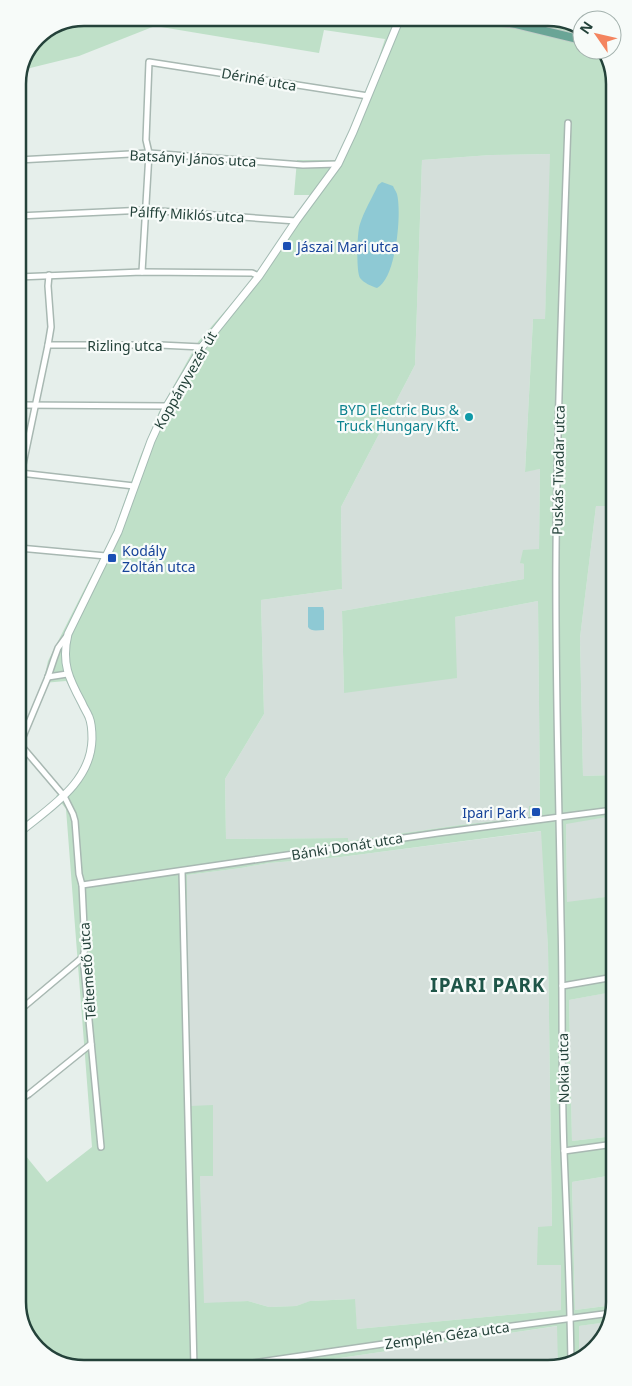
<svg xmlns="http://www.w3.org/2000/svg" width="632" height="1386" font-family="'Noto Sans',sans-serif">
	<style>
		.built { fill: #d4dfda }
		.green { fill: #bfe0c8; fill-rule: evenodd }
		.water { fill: #8ec9d4 }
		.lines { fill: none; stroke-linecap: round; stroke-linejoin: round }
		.street-casing { stroke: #a8b8b2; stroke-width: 8 }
		.secondary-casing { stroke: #a4bbb3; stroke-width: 9 }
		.primary-casing { stroke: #c2cac8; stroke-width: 10 }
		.street { stroke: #fff; stroke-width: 5 }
		.secondary { stroke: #fff; stroke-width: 7 }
		.primary { stroke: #6aa596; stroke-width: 8 }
		.transit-dot { fill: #1a4fb4; stroke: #f7fbf9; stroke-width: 2 }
		.culture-dot { fill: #0f9aa8; stroke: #f7fbf9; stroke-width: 2 }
		.labels { text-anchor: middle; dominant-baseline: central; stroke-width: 4.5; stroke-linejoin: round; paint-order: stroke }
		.street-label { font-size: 14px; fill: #24423a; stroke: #f7fbf9 }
		.transit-label { font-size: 14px; fill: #164399; stroke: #f7fbf9; text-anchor: start }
		.culture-label { font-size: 14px; fill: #0d838f; stroke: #f7fbf9; text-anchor: end }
		.district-label { font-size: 19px; font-weight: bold; letter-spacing: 1px; fill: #1f5548; stroke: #f7fbf9 }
		.rim { fill: none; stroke: #24423a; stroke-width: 2.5 }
	</style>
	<rect width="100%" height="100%" fill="#e6efeb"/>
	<g class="built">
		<path d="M 551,154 L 545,320 L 533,319 L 525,471 L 540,469 L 539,549 L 521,563 L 524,564 L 524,579 L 342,611 L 344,693 L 455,617 L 538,601 L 540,805 L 529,817 L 460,825 L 348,841 L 348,838 L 226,839 L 225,779 L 264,714 L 261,600 L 342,589 L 341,507 L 415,365 L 422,160 L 491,155 Z"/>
		<path d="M 596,506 L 612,506 L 613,775 L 583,776 L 580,638 Z"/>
		<path d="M 613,816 L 613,896 L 567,903 L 566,823 Z"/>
		<path d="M 542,831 L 548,948 L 552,1227 L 538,1228 L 538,1265 L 561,1264 L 561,1310 L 357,1329 L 354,1299 L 311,1301 L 296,1306 L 269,1307 L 248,1301 L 203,1304 L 200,1176 L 212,1175 L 213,1106 L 191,1106 L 189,1071 L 187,961 L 187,875 L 241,868 L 269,863 L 341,857 Z"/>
		<path d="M 614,985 L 614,1136 L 572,1141 L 569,1000 L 606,993 L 606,987 Z"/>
		<path d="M 614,1154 L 614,1305 L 575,1310 L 572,1182 L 613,1175 L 609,1155 Z"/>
		<path d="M 608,1322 L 601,1342 L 579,1358 L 578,1326 Z"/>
		<path d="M 558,1326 L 558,1365 L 299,1367 L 299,1364 Z"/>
	</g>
	<path class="green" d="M 84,18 L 552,18 L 582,29 L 582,50 L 602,50 L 611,62 L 612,506 L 596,506 L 580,638 L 583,776 L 613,775 L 613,816 L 566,824 L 567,902 L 613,896 L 614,985 L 606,987 L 607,993 L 569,1000 L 572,1141 L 614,1136 L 614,1154 L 609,1155 L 613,1175 L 572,1182 L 575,1310 L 614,1305 L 608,1322 L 579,1326 L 579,1358 L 570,1365 L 558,1365 L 557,1326 L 299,1364 L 299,1367 L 80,1368 L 44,1355 L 21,1324 L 21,1150 L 47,1182 L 92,1147 L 66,809 L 56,796 C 62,791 69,787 74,781 C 87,765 94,738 86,718 C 81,705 73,693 66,681 L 43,683 L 48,661 L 88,582 L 109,545 L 140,457 L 159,412 L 198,342 L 252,280 L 295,216 L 313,195 L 294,195 L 297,160 L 336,160 L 347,136 L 350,135 L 364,103 L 385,39 L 324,30 L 319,53 L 155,26 L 79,56 L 22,70 L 37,37 ZM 550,154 L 545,319 L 533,319 L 525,472 L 540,469 L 539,549 L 523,550 L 520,563 L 524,564 L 524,579 L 342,611 L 344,693 L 457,678 L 455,617 L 538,601 L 540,805 L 529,806 L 529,817 L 460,825 L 348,841 L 348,838 L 226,839 L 225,779 L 264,714 L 261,600 L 342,589 L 341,507 L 415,365 L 422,160 L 491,155 ZM 541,831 L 548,948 L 552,1226 L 538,1227 L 537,1265 L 561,1265 L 561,1310 L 357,1329 L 355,1299 L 310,1301 L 296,1306 L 269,1307 L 248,1301 L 204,1303 L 200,1176 L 213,1176 L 213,1105 L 191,1106 C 187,1029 187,952 187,875 L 241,868 L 269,863 L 341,857 Z"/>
	<g class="water">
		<path d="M 382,182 L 393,186 C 394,189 396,191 397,194 C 402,213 396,279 377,288 C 371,286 364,283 360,278 C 356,272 357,231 360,224 C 364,211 372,198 378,185 Z"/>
		<path d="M 308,607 L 323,607 L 324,611 L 324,630 C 318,630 311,632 308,627 Z"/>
	</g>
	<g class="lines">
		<g class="street-casing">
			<g id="street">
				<path d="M 568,123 C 563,266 557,410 556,553 C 555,676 559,798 561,921 C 563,998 561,1075 564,1152 C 567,1222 570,1293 571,1364"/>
				<path d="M 18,160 L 149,153 L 303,165 L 338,164"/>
				<path d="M 18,216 L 146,210 L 296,221"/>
				<path d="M 142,272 L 149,153 L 146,140 L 149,62 L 368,96"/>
				<path d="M 18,277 L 142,272 L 252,273 L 259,276"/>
				<path d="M 48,345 L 160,345 L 202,347"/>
				<path d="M 19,405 L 167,406"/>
				<path d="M 20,473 L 134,486"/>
				<path d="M 21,474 L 48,345 L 51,327 L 48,286 L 49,275"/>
				<path d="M 19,548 L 106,556"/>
				<path d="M 48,677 L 67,674"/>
				<path d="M 19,743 L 64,796 L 73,814 L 75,821 L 79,874 L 82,885 L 85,948 L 83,957 L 101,1147"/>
				<path d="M 20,744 L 48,677 L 54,659 L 58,648 L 66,637"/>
				<path d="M 182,871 L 194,1368"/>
				<path d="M 82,885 L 438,833 L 613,810"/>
				<path d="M 562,986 L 614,977"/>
				<path d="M 20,1010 L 83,957"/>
				<path d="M 21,1099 L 29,1094 L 91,1044"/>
				<path d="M 564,1151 L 614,1144"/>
				<path d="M 225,1367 L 452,1334 L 611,1313"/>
			</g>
		</g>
		<g class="secondary-casing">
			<path id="secondary" d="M 20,832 C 50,807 91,783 92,739 C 92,732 92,724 89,717 C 87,712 84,708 82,703 C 69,679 61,663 68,634 L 118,532 L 151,441 L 167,406 L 202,347 L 259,276 L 296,221 L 338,164 L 353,132 L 400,18"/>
		</g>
		<g class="primary-casing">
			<path id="primary" d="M 476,18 L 516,24 L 582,40"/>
		</g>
		<use href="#street" class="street"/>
		<use href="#secondary" class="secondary"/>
		<use href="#primary" class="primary"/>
	</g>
	<g class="transit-dot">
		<rect x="282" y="241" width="10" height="10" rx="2.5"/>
		<rect x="107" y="553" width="10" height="10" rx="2.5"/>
		<rect x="531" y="807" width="10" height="10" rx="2.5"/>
	</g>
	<circle class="culture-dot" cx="469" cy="417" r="5"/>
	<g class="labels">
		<g class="street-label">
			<text transform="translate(259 79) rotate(10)">Dériné utca</text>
			<text transform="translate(193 158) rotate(3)">Batsányi János utca</text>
			<text transform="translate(187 214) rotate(3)">Pálffy Miklós utca</text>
			<text x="125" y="345">Rizling utca</text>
			<text transform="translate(185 380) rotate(-60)">Koppányvezér út</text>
			<text transform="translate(558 470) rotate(-89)">Puskás Tivadar utca</text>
			<text transform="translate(347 846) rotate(-9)">Bánki Donát utca</text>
			<text transform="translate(87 971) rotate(-94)">Téltemető utca</text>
			<text transform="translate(563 1068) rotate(-91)">Nokia utca</text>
			<text transform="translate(447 1335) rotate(-8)">Zemplén Géza utca</text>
		</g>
		<g class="transit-label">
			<text x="297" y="246">Jászai Mari utca</text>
			<text x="122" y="550">Kodály<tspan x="122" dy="16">Zoltán utca</tspan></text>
			<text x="526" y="812" text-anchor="end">Ipari Park</text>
		</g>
		<g class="culture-label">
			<text x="459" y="409">BYD Electric Bus &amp;<tspan x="459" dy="16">Truck Hungary Kft.</tspan></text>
		</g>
		<g class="district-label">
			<text x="488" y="985">IPARI PARK</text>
		</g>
	</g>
	<path d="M0 0H632V1386H0ZM84 26H548A58 58 0 0 1 606 84V1302A58 58 0 0 1 548 1360H84A58 58 0 0 1 26 1302V84A58 58 0 0 1 84 26Z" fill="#f7fbf9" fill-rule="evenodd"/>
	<path class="rim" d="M84 26H548A58 58 0 0 1 606 84V1302A58 58 0 0 1 548 1360H84A58 58 0 0 1 26 1302V84A58 58 0 0 1 84 26Z"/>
	<g transform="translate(597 35) rotate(304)"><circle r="24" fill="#f7fbf9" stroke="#a3b1ad"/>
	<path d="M0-4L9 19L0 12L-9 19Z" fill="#f4845f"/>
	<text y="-8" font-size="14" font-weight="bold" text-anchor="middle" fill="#24423a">N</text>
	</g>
</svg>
